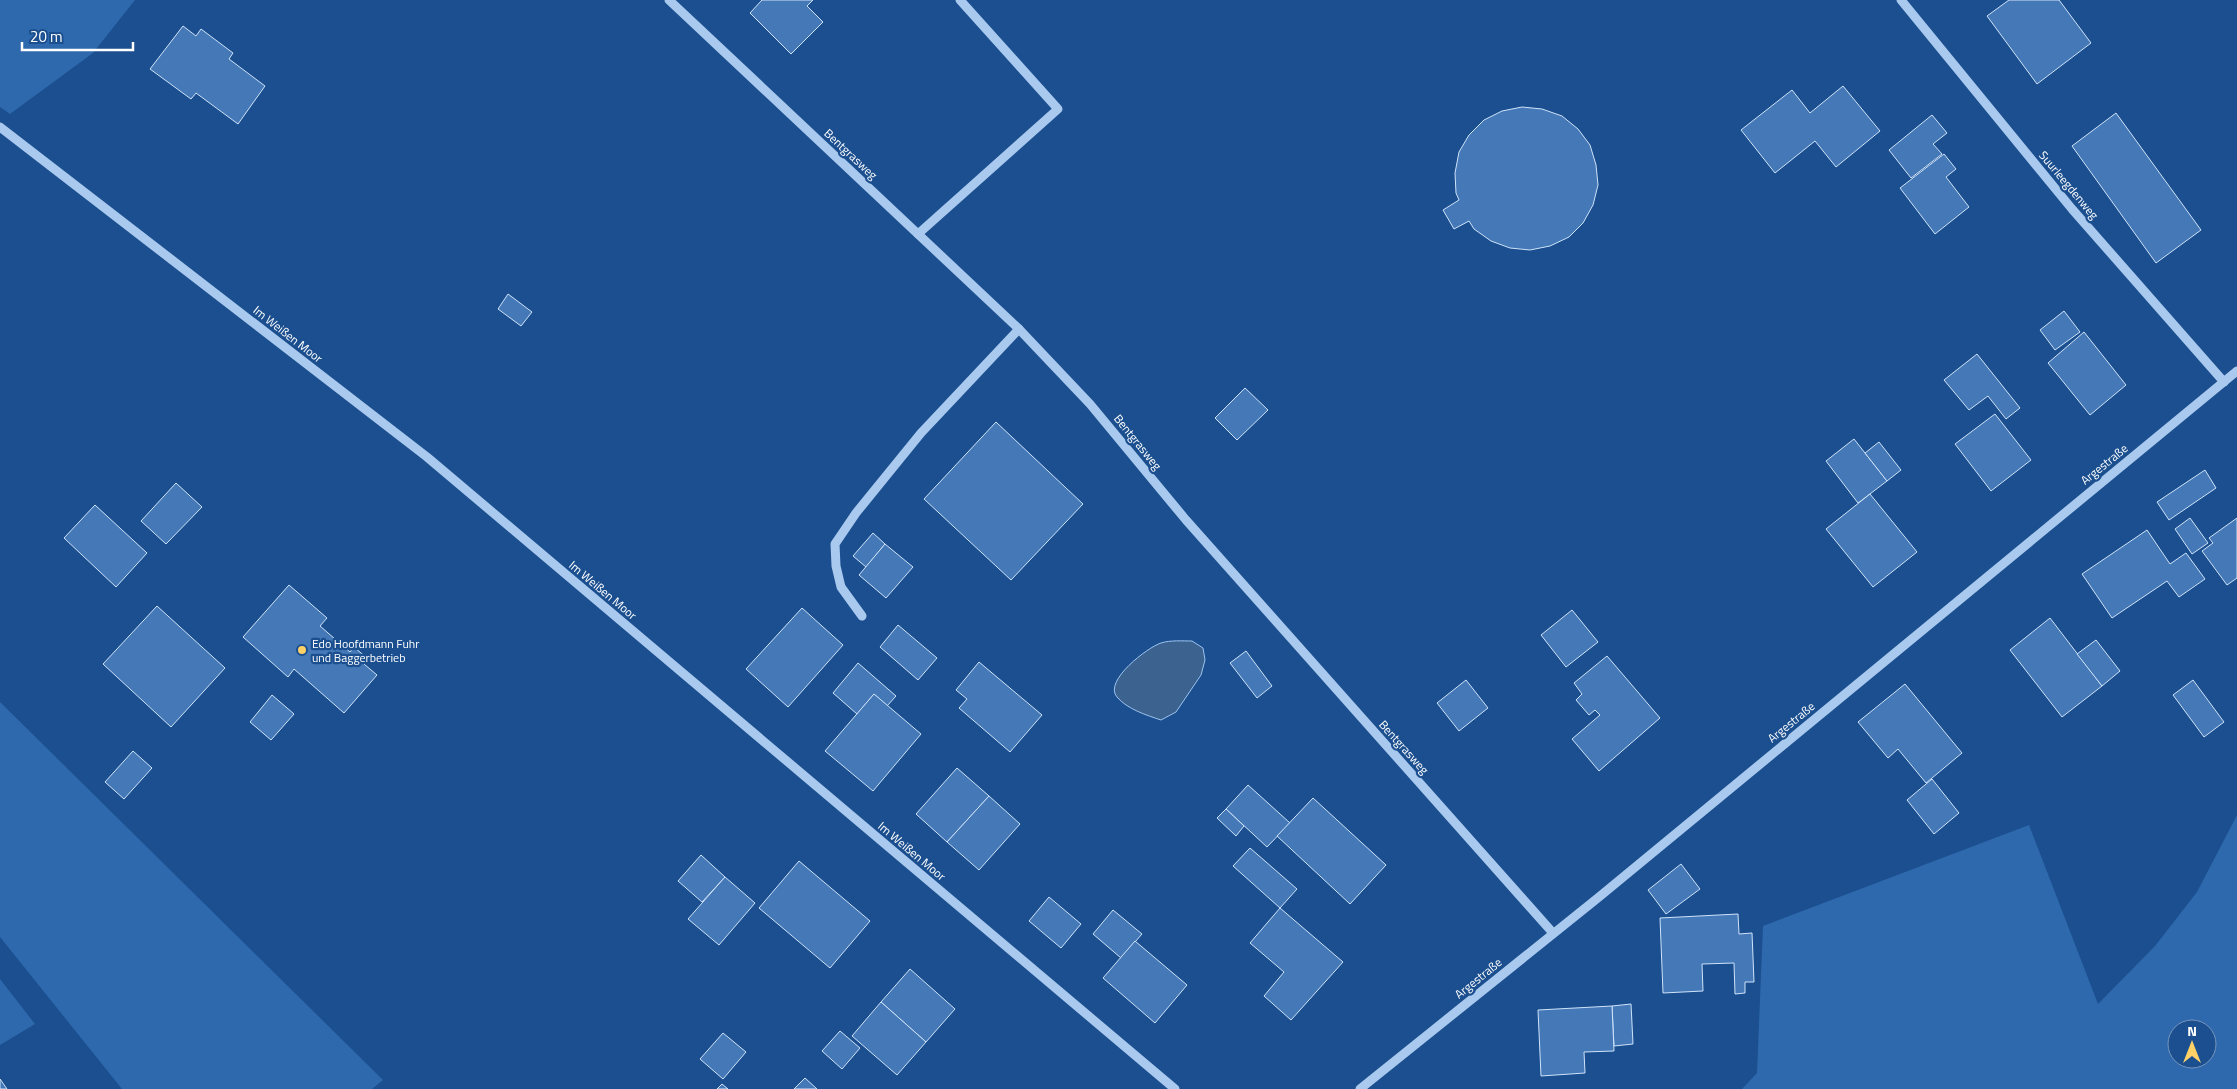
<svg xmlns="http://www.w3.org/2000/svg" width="2237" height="1089" font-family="'Titillium Web',sans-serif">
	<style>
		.green { fill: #2e69ad; fill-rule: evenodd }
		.water { fill: #3c6290; stroke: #9cc4f0 }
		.building { fill: #4478b7; stroke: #cfe3fa }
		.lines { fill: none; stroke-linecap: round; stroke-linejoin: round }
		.minor { stroke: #a9c9ee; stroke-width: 9 }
		.poi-dot { fill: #ffd166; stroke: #1b4f8f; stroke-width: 2 }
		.labels { text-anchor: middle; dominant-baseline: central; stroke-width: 4.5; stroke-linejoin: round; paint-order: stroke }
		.street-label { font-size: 12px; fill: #fff; stroke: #1b4f8f }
		.poi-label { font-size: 12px; fill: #fff; stroke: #1b4f8f; text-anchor: start }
	</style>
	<rect width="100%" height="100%" fill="#1b4f8f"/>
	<g class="green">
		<path d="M 0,0 L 135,0 L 93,53 L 10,114 L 0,107 Z"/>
		<path d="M 0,702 L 383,1080 L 372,1089 L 122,1089 L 0,937 Z"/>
		<path d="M 2237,815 L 2237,1089 L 1742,1089 L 1757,1073 L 1763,926 L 2029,825 L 2098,1004 L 2155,946 L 2197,892 ZM 2177,1029 L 2207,1029 L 2207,1059 L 2177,1059 Z"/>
		<path d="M 0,979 L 35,1024 L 0,1045 Z"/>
	</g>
	<path class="water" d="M 1192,641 L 1203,648 L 1205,660 L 1201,675 L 1176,712 L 1161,720 C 1146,715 1127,709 1117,697 C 1103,681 1148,647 1161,643 C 1170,640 1183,641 1192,641 Z"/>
	<g class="building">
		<path d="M 762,0 L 813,0 L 807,6 L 823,22 L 791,54 L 750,13 Z"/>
		<path d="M 2009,0 L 2059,0 L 2091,43 L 2037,84 L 1987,16 Z"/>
		<path d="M 183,26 L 196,36 L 201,29 L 233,53 L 229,59 L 265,86 L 238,124 L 196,93 L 191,99 L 150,69 Z"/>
		<path d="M 1843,86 L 1880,131 L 1836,167 L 1815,141 L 1775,173 L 1741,130 L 1792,90 L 1810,113 Z"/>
		<path d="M 1522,107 L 1542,109 L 1562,116 L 1578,129 L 1590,145 L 1596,165 L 1598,185 L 1593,205 L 1583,223 L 1569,237 L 1550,246 L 1530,250 L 1510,248 L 1491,241 L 1474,229 L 1469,221 L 1454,229 L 1443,210 L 1459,200 L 1456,193 L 1455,173 L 1459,152 L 1469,135 L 1484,120 L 1502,111 Z"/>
		<path d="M 2116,113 L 2201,230 L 2156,263 L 2072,146 Z"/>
		<path d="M 1932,115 L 1947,133 L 1933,144 L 1942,154 L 1911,178 L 1889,150 Z"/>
		<path d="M 1944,154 L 1956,169 L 1946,177 L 1969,207 L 1935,234 L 1900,188 Z"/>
		<path d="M 508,294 L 532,312 L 521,326 L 498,309 Z"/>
		<path d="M 2064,311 L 2080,332 L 2055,350 L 2040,330 Z"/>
		<path d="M 2084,332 L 2126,385 L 2090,415 L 2048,363 Z"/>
		<path d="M 1977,354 L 2020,408 L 2006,419 L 1988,396 L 1969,410 L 1944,380 Z"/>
		<path d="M 1245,388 L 1268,410 L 1237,440 L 1215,418 Z"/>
		<path d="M 1995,414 L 2031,460 L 1991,491 L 1955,444 Z"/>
		<path d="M 996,422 L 1083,504 L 1011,580 L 924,499 Z"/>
		<path d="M 1854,439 L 1887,481 L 1858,503 L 1826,461 Z"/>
		<path d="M 1879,442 L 1901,470 L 1887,481 L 1865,453 Z"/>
		<path d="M 2205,470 L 2216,488 L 2169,520 L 2157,502 Z"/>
		<path d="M 176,483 L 202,507 L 166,544 L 141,521 Z"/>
		<path d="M 1870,494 L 1917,552 L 1873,587 L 1826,529 Z"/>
		<path d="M 95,505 L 147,553 L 116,587 L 64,538 Z"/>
		<path d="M 2190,518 L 2208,543 L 2192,554 L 2175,529 Z"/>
		<path d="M 2237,518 L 2237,578 L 2227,585 L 2202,551 L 2213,543 L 2209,538 Z"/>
		<path d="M 2147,530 L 2170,564 L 2186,553 L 2205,579 L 2179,597 L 2167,581 L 2112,618 L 2082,574 Z"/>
		<path d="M 873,533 L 885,544 L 866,567 L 853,556 Z"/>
		<path d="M 885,544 L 913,567 L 886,598 L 859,575 Z"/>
		<path d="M 289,585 L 327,618 L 320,626 L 350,652 L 354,647 L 368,659 L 364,664 L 377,675 L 344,713 L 294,669 L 288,677 L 243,637 Z"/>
		<path d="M 157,606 L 225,668 L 171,727 L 103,664 Z"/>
		<path d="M 802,608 L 843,645 L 788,707 L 746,669 Z"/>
		<path d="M 1572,610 L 1598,642 L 1566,667 L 1541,635 Z"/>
		<path d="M 2050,618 L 2102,686 L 2062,717 L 2010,650 Z"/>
		<path d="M 898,625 L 937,658 L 918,680 L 880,647 Z"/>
		<path d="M 2096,640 L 2120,671 L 2102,686 L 2077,654 Z"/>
		<path d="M 1246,651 L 1272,686 L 1257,698 L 1230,663 Z"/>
		<path d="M 1607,656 L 1660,718 L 1599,771 L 1572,739 L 1600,715 L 1595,710 L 1589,715 L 1576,700 L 1582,694 L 1574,683 Z"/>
		<path d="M 979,662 L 1042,715 L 1010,752 L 959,708 L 967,699 L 956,690 Z"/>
		<path d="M 858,663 L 896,696 L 887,706 L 874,694 L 857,714 L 833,693 Z"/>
		<path d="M 1466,680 L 1488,708 L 1459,731 L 1437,703 Z"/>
		<path d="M 2193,680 L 2224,722 L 2204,737 L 2173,695 Z"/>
		<path d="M 1905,684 L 1962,753 L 1926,783 L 1898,749 L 1888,758 L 1858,722 Z"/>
		<path d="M 874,694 L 921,734 L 873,791 L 825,751 Z"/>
		<path d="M 272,695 L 294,714 L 271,740 L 250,722 Z"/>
		<path d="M 133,751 L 152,768 L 124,799 L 105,782 Z"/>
		<path d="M 957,768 L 989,796 L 947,842 L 916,814 Z"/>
		<path d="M 1932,779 L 1959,813 L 1934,834 L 1907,800 Z"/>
		<path d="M 1248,785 L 1290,823 L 1267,847 L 1226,809 Z"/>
		<path d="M 989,796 L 1020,824 L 979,870 L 947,842 Z"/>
		<path d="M 1313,798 L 1386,865 L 1350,904 L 1277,836 Z"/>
		<path d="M 1226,809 L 1244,826 L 1236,836 L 1217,818 Z"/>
		<path d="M 1250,848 L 1297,889 L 1280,908 L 1233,866 Z"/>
		<path d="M 701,855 L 725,877 L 702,902 L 678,881 Z"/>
		<path d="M 799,861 L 870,921 L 830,968 L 759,908 Z"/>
		<path d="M 1681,864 L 1700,889 L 1666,914 L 1648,890 Z"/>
		<path d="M 725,877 L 755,903 L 719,945 L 688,919 Z"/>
		<path d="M 1049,897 L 1081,924 L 1061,948 L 1029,921 Z"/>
		<path d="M 1280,908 L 1343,962 L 1291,1020 L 1264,996 L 1284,972 L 1250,943 Z"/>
		<path d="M 1113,910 L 1142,934 L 1121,958 L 1093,934 Z"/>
		<path d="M 1738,914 L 1739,934 L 1752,933 L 1754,982 L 1745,982 L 1745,993 L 1735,994 L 1734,963 L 1702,964 L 1703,991 L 1663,993 L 1660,918 Z"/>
		<path d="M 1135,941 L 1187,985 L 1155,1023 L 1103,978 Z"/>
		<path d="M 910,969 L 955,1009 L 926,1042 L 881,1002 Z"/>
		<path d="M 881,1002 L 926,1042 L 897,1075 L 852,1036 Z"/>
		<path d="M 1631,1004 L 1633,1044 L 1614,1046 L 1612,1006 Z"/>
		<path d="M 1612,1006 L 1614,1051 L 1584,1052 L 1585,1073 L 1541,1076 L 1538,1010 Z"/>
		<path d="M 840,1031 L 860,1048 L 842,1069 L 822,1051 Z"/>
		<path d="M 723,1033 L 746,1052 L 723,1079 L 700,1059 Z"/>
		<path d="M 805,1078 L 817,1089 L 794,1089 Z"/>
		<path d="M 0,1079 L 7,1089 L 0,1089 Z"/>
		<path d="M 722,1084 L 728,1089 L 717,1089 Z"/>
	</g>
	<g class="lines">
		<g class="minor">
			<path d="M 669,0 L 1019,329 L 1090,404 L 1186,520 L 1553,933"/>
			<path d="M 1901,0 L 2072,209 L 2224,382"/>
			<path d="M 0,127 L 427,457 L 1175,1089"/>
			<path d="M 918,234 L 1058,109 L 960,0"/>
			<path d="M 862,616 L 841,587 L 836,566 L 835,544 L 856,513 L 921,433 L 1019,329"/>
			<path d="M 1360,1089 L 1599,897 L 2237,371"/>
		</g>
	</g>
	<circle class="poi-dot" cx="302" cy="650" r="5"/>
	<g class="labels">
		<g class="street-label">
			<text transform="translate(851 154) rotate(43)">Bentgrasweg</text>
			<text transform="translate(2069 185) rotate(50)">Suurleegdenweg</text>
			<text transform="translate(288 334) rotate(38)">Im Weißen Moor</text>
			<text transform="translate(1138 442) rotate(51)">Bentgrasweg</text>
			<text transform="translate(2104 464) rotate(-39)">Argestraße</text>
			<text transform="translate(603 590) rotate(40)">Im Weißen Moor</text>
			<text transform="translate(1791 722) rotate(-39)">Argestraße</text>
			<text transform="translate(1404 747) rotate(48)">Bentgrasweg</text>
			<text transform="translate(912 851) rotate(40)">Im Weißen Moor</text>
			<text transform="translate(1478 978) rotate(-39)">Argestraße</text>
		</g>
		<g class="poi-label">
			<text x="312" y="643">Edo Hoofdmann Fuhr<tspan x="312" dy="14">und Baggerbetrieb</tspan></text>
		</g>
	</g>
	<g transform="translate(2192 1044)"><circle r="24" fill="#1b4f8f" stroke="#7695bc"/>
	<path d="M0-4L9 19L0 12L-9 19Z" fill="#ffd166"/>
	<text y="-8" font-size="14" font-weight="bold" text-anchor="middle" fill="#ffffff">N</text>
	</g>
	<path d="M22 42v8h111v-8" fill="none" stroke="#ffffff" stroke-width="2.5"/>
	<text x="30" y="42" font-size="15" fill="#ffffff" stroke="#1b4f8f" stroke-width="4" paint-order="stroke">20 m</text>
</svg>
